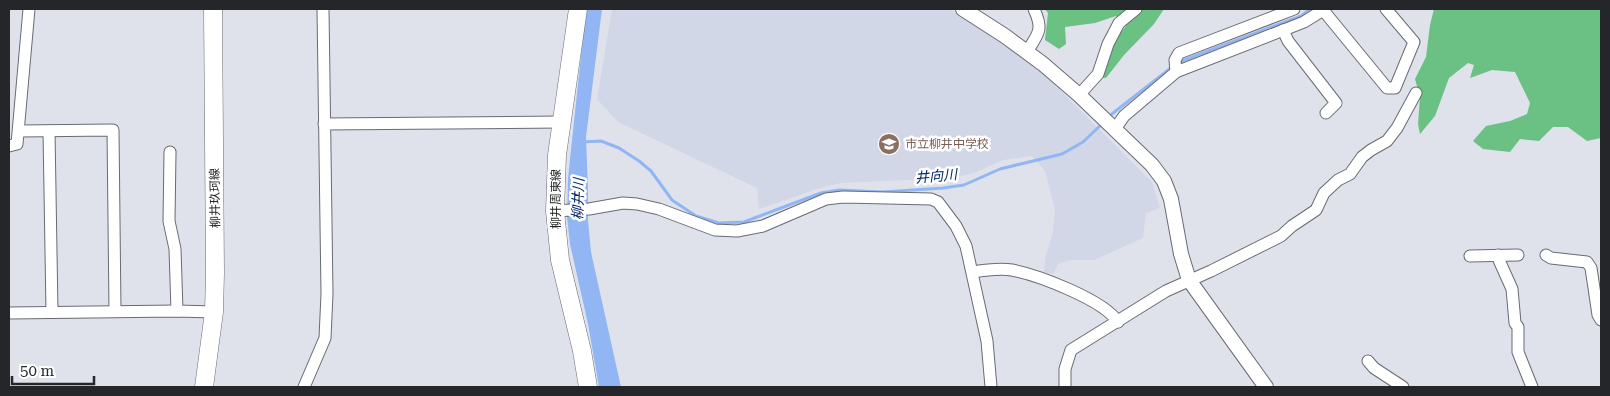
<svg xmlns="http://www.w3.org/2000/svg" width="1610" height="396" font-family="'Roboto Serif','Noto Sans JP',serif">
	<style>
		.built { fill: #d1d7e7 }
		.forest { fill: #6bc083 }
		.water { fill: #92b6f3 }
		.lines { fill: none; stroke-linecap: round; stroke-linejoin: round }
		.stream { stroke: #92b6f3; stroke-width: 3 }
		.minor-casing { stroke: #696b73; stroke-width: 13 }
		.tertiary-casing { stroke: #696b73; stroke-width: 16 }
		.primary-casing { stroke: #696b73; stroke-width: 19 }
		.minor { stroke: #fff; stroke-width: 11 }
		.tertiary { stroke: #fff; stroke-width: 14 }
		.primary { stroke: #fff; stroke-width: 18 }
		.labels { text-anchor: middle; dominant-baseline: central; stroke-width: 5; stroke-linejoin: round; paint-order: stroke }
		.education-label { font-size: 12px; fill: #785e54; stroke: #fff; text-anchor: start }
		.street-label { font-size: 12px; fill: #242629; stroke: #fff }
		.water-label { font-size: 14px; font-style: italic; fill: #05296a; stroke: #fff }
	</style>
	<rect width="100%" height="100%" fill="#dfe2eb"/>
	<path class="built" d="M 612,9 L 950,9 L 1038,68 L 1152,182 L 1160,208 L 1146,213 L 1143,238 L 1094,260 L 1070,260 L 1058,264 L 1053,274 L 1044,272 L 1046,255 L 1053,232 L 1055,210 L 1045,171 L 1032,156 L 1003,160 L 974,173 L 951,178 L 841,183 L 823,187 L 759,209 L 757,188 L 618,122 L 597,99 Z"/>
	<g class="forest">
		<path d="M 1045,9 L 1164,9 L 1154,24 L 1124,55 L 1106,78 L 1098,77 L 1114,41 L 1126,26 L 1116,16 L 1095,23 L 1065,27 L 1066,44 L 1059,49 L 1045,40 L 1048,13 Z"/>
		<path d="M 1434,9 L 1601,9 L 1601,138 L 1587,141 L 1568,127 L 1553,127 L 1539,141 L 1520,139 L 1510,152 L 1483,149 L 1473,141 L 1486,126 L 1510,121 L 1527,114 L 1530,103 L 1515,72 L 1492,70 L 1470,78 L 1474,65 L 1468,63 L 1449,78 L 1435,116 L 1420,134 L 1418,124 L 1420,97 L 1415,79 L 1426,57 L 1430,25 Z"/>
	</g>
	<path class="water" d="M 586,9 L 602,9 L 586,137 L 588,188 L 588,220 L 591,252 L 621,387 L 599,387 L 588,324 L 570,244 L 567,217 L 568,178 Z"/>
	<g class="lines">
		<g class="stream">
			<path d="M 1179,62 L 1301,16 L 1310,9"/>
			<path d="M 1108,117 L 1172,67"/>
			<path d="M 582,142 L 601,141 L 619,148 L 639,161 L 651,171 L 672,200 L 696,216 L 719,223 L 744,222 L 821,193 L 839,190 L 883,192 L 943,188 L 964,185 L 1000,169 L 1062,154 L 1083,142 L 1102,124"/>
		</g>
		<g class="minor-casing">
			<g id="minor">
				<path d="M 1323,10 L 1387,88 L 1395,88 L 1414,42 L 1386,9"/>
				<path d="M 1283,30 L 1288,41 L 1336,103 L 1326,113"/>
				<path d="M 1027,52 C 1038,33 1044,31 1034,9"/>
				<path d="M 1176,72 L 1175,60 L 1179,53 L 1294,9"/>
				<path d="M 1079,95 L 1098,74 L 1108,44 L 1119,23 L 1136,9"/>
				<path d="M 324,124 L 562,122"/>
				<path d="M 1115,129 L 1124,116 L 1176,72 L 1304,22 L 1325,9"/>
				<path d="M 19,131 L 113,130 L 115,311"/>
				<path d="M 49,131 L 52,312"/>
				<path d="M 9,146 L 17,144 L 29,9"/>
				<path d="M 170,152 L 169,221 L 175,249 L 177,311"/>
				<path d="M 555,211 L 589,209 L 623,203 L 637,204 L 659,209 L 715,230 L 737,231 L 763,226 L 826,199 L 843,197 L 931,199 L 938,202 L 956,226 L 966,246 L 987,341 L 991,387"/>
				<path d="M 1498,255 L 1499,260 L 1512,289 L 1515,323 L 1518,327 L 1518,352 L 1532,387"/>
				<path d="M 1546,255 L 1551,258 L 1587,262 L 1591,268 L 1598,315 L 1601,320"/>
				<path d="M 1470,256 L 1518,255"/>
				<path d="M 973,272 C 985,270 999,268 1012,270 C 1038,275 1104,300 1118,322"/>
				<path d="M 9,313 L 177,311 L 214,312"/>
				<path d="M 1368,361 L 1374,368 L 1403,387"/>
				<path d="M 304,387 L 325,338 L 327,294 L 323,9"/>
				<path d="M 1065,387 L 1065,369 L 1071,350 L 1166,291 L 1211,271 L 1281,236 L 1292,226 L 1316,210 L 1324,193 L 1338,180 L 1350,174 L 1362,157 L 1371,150 L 1387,141 L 1397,128 L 1416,93"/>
			</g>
		</g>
		<g class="tertiary-casing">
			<path id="tertiary" d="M 963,9 L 1005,36 L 1043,64 L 1079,95 L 1152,165 L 1164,181 L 1171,199 L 1181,254 L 1189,280 L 1266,387"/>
		</g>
		<g class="primary-casing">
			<g id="primary">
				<path d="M 578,9 L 557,155 L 555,211 L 560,260 L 582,351 L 588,387"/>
				<path d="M 204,387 L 214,312 L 215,273 L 213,9"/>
			</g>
		</g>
		<use href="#minor" class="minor"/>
		<use href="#tertiary" class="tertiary"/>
		<use href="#primary" class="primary"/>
	</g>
	<defs>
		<g id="school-disc" transform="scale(1.125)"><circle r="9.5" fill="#8d6e63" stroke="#fff"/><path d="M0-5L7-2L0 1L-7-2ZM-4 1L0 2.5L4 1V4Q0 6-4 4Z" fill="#fff"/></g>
	</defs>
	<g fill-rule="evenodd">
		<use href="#school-disc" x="889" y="144"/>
	</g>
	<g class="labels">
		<g class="education-label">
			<text x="905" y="144">市立柳井中学校</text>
		</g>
		<g class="street-label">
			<text transform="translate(215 198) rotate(-91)">柳井玖珂線</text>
			<text transform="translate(556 199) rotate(-90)">柳井周東線</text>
		</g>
		<g class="water-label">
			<text transform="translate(936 176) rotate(-5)">井向川</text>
			<text transform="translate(578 199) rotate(-88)">柳井川</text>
		</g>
	</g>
	<rect width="1610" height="396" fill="none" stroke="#242629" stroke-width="20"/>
	<path d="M12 376v8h82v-8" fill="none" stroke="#242629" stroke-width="2.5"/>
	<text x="20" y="376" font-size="15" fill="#242629" stroke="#ffffff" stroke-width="4" paint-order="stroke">50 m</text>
</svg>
